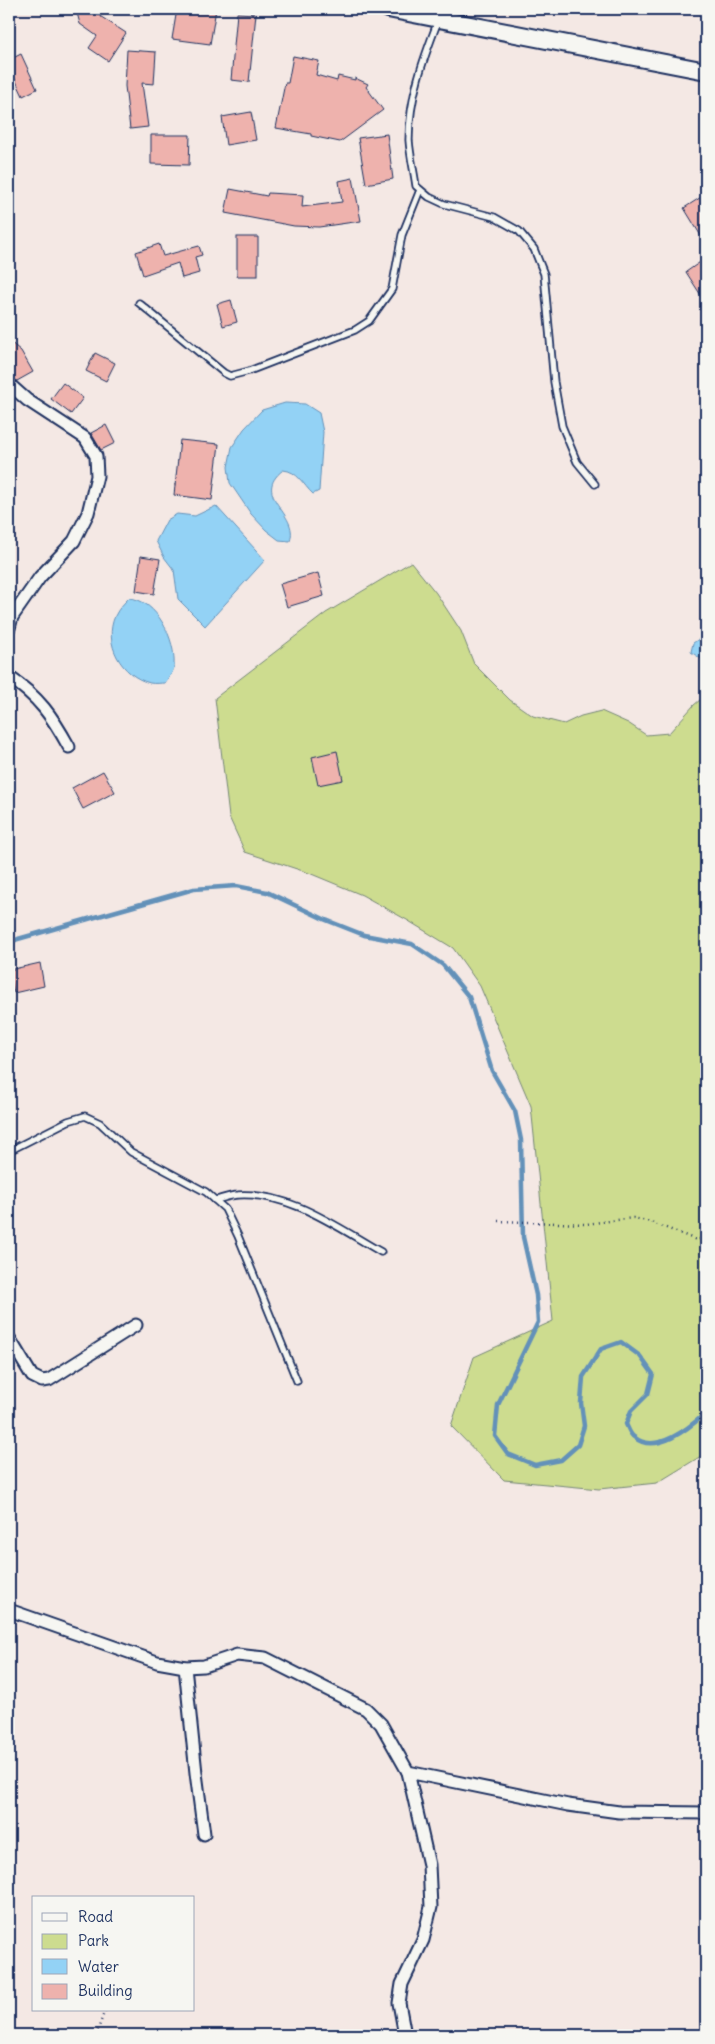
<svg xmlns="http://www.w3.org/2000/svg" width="715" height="2044" font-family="Delius,sans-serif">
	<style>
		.green { fill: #cddc8f; stroke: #748676 }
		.water { fill: #93d2f5; stroke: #6391b9 }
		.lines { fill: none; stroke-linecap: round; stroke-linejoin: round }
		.stream { stroke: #6391b9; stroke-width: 4.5 }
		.building { fill: #eeb2ad; stroke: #1b2f5e }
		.lane-casing { stroke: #1b2f5e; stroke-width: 9 }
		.street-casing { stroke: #1b2f5e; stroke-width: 15 }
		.secondary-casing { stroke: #1b2f5e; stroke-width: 20 }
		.path { stroke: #1b2f5e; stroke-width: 2.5; stroke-dasharray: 1 4; stroke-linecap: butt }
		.lane { stroke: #f6f6f2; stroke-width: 5.5 }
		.street { stroke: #f6f6f2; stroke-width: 11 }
		.secondary { stroke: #f6f6f2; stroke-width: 16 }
	</style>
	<rect width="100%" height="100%" fill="#f4e8e4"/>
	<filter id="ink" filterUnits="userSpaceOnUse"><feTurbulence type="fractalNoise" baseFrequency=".02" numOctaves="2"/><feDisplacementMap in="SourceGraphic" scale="10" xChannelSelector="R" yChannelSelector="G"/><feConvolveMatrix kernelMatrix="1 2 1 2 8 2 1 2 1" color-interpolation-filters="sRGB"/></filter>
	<g filter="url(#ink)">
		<path class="green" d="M 411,562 L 436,593 L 461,631 L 474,664 L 510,700 L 533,716 L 564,724 L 581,716 L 601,711 L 628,723 L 646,735 L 669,733 L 694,705 L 706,695 L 706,1453 L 657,1483 L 599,1489 L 504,1480 L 451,1426 L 474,1357 L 553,1321 L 531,1106 L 480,986 L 453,948 L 407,920 L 362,895 L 309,873 L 245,852 L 229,817 L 215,698 L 326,613 Z"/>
		<g class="water">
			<path d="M 285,403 L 305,404 L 319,413 L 323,432 L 319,491 L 313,494 C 303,485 298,471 283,470 C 250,496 300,513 290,541 L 279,540 L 266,530 L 251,514 L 230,483 L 228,467 L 232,447 L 244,429 L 262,410 Z"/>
			<path d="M 216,506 L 265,560 L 205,626 L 178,599 L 174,570 L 164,557 L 156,541 L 167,520 L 177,514 L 195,516 Z"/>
			<path d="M 129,598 C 157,600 176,640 174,666 C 174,672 168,678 165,683 C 161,683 154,684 150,683 C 121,676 103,643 115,616 C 118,609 124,603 129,598 Z"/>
			<path d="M 706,636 L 706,662 L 691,652 L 693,643 L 702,637 Z"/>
		</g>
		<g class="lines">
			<path class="stream" d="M 9,943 L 18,939 L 194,889 L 236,886 L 267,892 L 326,920 L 364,935 L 412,944 L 443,965 L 469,997 L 492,1071 L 515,1111 L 521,1140 L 523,1237 L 536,1295 L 538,1322 L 498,1405 L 495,1436 L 508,1454 L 535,1465 L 561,1460 L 578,1445 L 584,1426 L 581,1403 L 583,1377 L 601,1349 L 621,1342 L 640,1356 L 653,1374 L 648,1394 L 631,1411 L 626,1424 C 628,1428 630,1435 634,1437 C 656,1456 690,1427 706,1413"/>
		</g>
		<g class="building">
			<path d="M 76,9 L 89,9 L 126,33 L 108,61 L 89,48 L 97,36 L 80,24 Z"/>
			<path d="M 177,9 L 216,9 L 210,44 L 172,39 Z"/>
			<path d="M 237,13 L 256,14 L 249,82 L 231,80 Z"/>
			<path d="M 127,50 L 156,52 L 154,84 L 142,83 L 148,127 L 130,129 L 125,86 Z"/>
			<path d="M 21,54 L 37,89 L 23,96 L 9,66 L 9,60 Z"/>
			<path d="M 293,56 L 319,61 L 316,75 L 337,81 L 338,76 L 355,80 L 355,78 L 368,84 L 366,87 L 383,110 L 340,142 L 311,136 L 311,134 L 276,128 L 285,83 L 288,83 Z"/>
			<path d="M 251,112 L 256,140 L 226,145 L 222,117 Z"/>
			<path d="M 387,134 L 393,179 L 366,184 L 358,138 Z"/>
			<path d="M 151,135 L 190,135 L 189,165 L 151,164 Z"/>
			<path d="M 353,178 L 361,221 L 319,227 L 294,226 L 225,213 L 230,189 L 267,196 L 268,193 L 303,195 L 302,207 L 342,202 L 339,181 Z"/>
			<path d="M 706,194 L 706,244 L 684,208 Z"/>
			<rect x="237" y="237" width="21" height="39"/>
			<path d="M 159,244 L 163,256 L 199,246 L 202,255 L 195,257 L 199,273 L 182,278 L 178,263 L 143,275 L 136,252 Z"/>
			<path d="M 706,258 L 706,303 L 686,272 Z"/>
			<path d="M 231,300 L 237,322 L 223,326 L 217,304 Z"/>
			<path d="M 9,341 L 21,351 L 33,372 L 17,381 L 9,377 Z"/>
			<path d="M 95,353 L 115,363 L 106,381 L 86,371 Z"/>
			<path d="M 63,383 L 83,398 L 71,414 L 51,399 Z"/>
			<path d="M 106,425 L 115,443 L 101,450 L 91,433 Z"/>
			<path d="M 180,440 L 219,444 L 212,500 L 174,495 Z"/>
			<path d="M 141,556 L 160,559 L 154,594 L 136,591 Z"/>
			<path d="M 318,573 L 324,596 L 287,607 L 280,584 Z"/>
			<path d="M 337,751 L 343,780 L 318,785 L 312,757 Z"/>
			<path d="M 103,771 L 115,792 L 83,809 L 72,788 Z"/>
			<path d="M 40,963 L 44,986 L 14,993 L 9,970 Z"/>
		</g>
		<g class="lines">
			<g class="lane-casing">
				<g id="lane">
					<path d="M 438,21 C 423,60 409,98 409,140 C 410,155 414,171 416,186 L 429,197 L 444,204 L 494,217 L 519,231 L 534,249 L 544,274 L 554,382 L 562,426 L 577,462 L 595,484"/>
					<path d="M 139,303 L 224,373 L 230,376 L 249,371 L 355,330 L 369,321 L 392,289 L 402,235 L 420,190"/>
					<path d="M 9,1151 L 68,1121 L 85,1116 L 100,1123 L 131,1152 L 206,1192 L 225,1209 L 238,1236 L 297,1381"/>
					<path d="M 215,1200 C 222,1199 230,1195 238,1195 C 290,1192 337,1227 381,1252"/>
				</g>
			</g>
			<g class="street-casing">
				<g id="street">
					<path d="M 9,384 L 27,400 L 85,438 L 96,456 L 97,476 L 88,513 L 74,541 L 40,577 L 12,617 L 9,628"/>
					<path d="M 9,677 C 39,697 52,716 69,747"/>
					<path d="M 9,1338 L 32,1376 L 42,1381 L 49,1380 L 136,1325"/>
					<path d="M 9,1610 L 157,1662 L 185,1667 L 204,1666 L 237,1655 L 265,1658 L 366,1709 L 381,1724 L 408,1772 L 568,1805 L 619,1812 L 706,1813"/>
					<path d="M 185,1667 L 196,1773 L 204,1834"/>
					<path d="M 405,2035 L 399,2003 L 402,1984 L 423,1940 L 431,1907 L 429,1865 L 408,1772"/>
				</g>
			</g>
			<g class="secondary-casing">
				<path id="secondary" d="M 388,9 L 706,71"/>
			</g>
			<g class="path">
				<path d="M 498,1221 L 586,1224 L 633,1218 L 651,1222 L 694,1239 L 706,1239"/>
				<path d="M 96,2035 L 105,2010"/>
			</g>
			<use href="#lane" class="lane"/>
			<use href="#street" class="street"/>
			<use href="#secondary" class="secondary"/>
		</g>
	</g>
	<rect width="715" height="2044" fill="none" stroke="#f6f6f2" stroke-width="30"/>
	<rect x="15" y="15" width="685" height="2014" fill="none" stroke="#1b2f5e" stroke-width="2" filter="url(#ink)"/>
	<rect x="32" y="1896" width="162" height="115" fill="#f6f6f2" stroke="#9ea6b7"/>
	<rect x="42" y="1913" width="25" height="8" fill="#f6f6f2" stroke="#9ea6b7"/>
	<text x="78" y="1922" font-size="15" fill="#1b2f5e">Road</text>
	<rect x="42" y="1934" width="25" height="15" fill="#cddc8f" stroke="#9ea6b7"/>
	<text x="78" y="1946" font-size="15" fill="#1b2f5e">Park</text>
	<rect x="42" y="1959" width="25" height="15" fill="#93d2f5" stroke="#9ea6b7"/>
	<text x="78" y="1972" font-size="15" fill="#1b2f5e">Water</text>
	<rect x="42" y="1984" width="25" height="15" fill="#eeb2ad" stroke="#9ea6b7"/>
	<text x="78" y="1996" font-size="15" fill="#1b2f5e">Building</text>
</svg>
